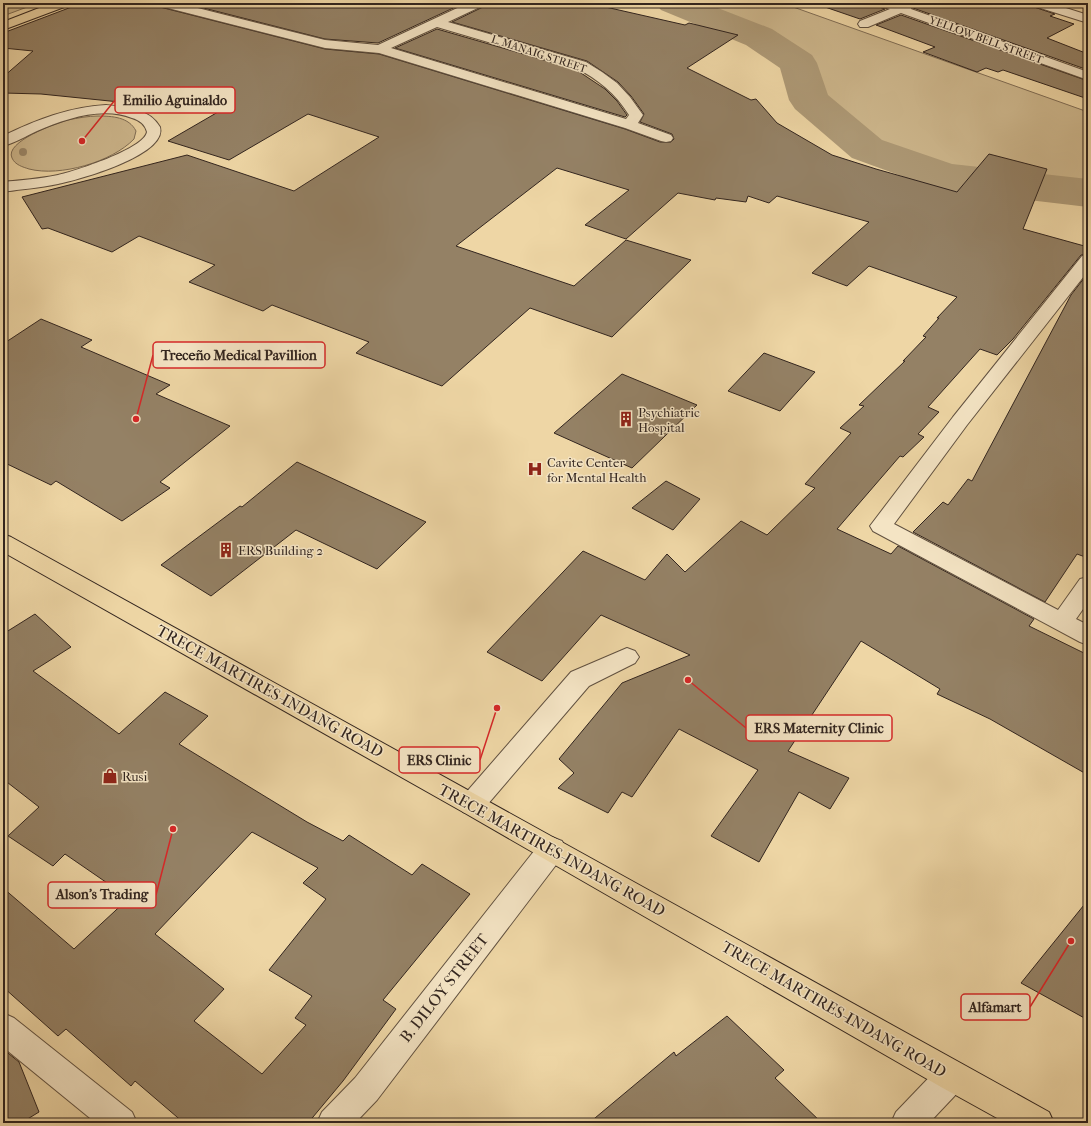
<svg xmlns="http://www.w3.org/2000/svg" width="1091" height="1126" viewBox="0 0 1091 1126" font-family="'IM FELL French Canon',serif">
  <style>
    .green { fill: #ceb88e; stroke: #806e56 }
    .lines { fill: none; stroke-linecap: round; stroke-linejoin: round }
    .river { fill: #ae9a77; fill-rule: evenodd }
    .building { fill: #948165; stroke: #32251f; fill-rule: evenodd }
    .minor-casing { stroke: #615140; stroke-width: 2 }
    .major-casing { stroke: #32251f; stroke-width: 2 }
    .minor { fill: #f4e4c4; fill-rule: evenodd }
    .major { fill: #eed6a5; fill-rule: evenodd }
    .tree { fill: #9c896b }
    .labels { text-anchor: middle; dominant-baseline: central; stroke-width: 3; stroke-linejoin: round; paint-order: stroke }
    .far-street-label { font-size: 11px; fill: #32251f; stroke: #f4e4c4 }
    .poi-label { font-size: 13px; fill: #32251f; stroke: #f4e4c4; text-anchor: start }
    .near-street-label { font-size: 16px; fill: #32251f; stroke: #f4e4c4 }
    .leader { fill: none; stroke: #d62828; stroke-width: 1.5 }
    .callout-dot { fill: #d62828; stroke: #f4e4c4; stroke-width: 1.5 }
    .callout { fill: #f4e4c4; stroke: #d62828; stroke-width: 1.5 }
    .callout-label { font-size: 14px; text-anchor: middle; font-weight: bold; fill: #32251f }
  </style>
  <rect width="100%" height="100%" fill="#eed6a5"/>
  <filter id="stains"><feTurbulence type="fractalNoise" baseFrequency=".005" numOctaves="4"/><feColorMatrix values="0 0 0 0 .2 0 0 0 0 .09 0 0 0 0 .02 0 0 0 .5 -.17"/></filter>
  <radialGradient id="worn" r=".72"><stop offset=".6" stop-color="#630" stop-opacity="0"/><stop offset="1" stop-color="#630" stop-opacity=".3"/></radialGradient>
  <g class="green">
    <path d="M3 3H38L3 16Z"/>
    <path d="M673 3H782L1088 112V193L945 177 867 149 809 100 798 63 759 37Z"/>
    <path d="M98 116C112 116 129 117 136 131L134 139C112 162 60 177 29 169 23 167 15 165 12 158 4 142 56 123 68 120 78 118 88 116 98 116Z"/>
  </g>
  <g class="lines">
    <path class="river" d="M655 3H705L772 29 812 55 817 63 828 95 882 140 952 164 1088 179V207L945 190 929 186 852 158 795 109 789 100 780 68 746 45 661 10Z"/>
  </g>
  <g class="building">
    <path d="M82 3H157L160 7 325 49 379 54 625 129 660 142H671L674 139 672 134 640 122 644 114 631 96 618 82 587 61 452 22 483 7 485 3H588L685 25 689 23 738 35 687 68 751 100 756 99 777 123 832 155 876 169 957 192 989 154 1047 169 1023 229 1088 247V254L1081 255 1013 339 997 355 980 349 928 407 939 412 918 434 924 437 903 457 900 456 837 529 891 554 898 546 1034 619 1029 626 1088 655V775L990 719 937 694 940 689 861 641 788 751 849 778 830 809 799 792 759 862 711 836 758 770 679 729 632 797 622 792 608 813 558 788 574 773 559 759 622 683 690 655 601 615 542 681 487 652 583 551 645 580 667 554 685 572 741 521 767 535 815 488 805 484 851 433 840 428 864 406 859 405 905 361H903L926 337 923 336 939 318H937L957 297 869 266 847 286 812 273 869 222 777 196 769 203 748 196 746 202 716 198 715 200 678 193 626 239 585 225 629 190 557 168 456 246 574 286 626 240 691 260 612 337 530 308 442 386 356 353 369 342 272 305 263 311 189 282 215 265 139 236 112 252 48 228 42 229 22 197 187 155 294 191 379 137 308 114 229 160 168 141 218 112 41 94 3 93V77L33 51 3 48V33Z"/>
    <path d="M184 3H464L378 43 325 39Z"/>
    <path d="M826 3H876L879 7 885 9 860 19 825 7Z"/>
    <path d="M911 3H1031L1034 7 1055 14 1050 16 1074 24 1047 38 1088 54V70L913 8Z"/>
    <path d="M901 15 1088 81V99L1003 70 998 72 986 68 977 72 923 52 935 47 876 25Z"/>
    <path d="M437 29 575 69 605 89 617 101 627 115 625 117 395 48Z"/>
    <path d="M1088 273V558L1077 554 1045 602 913 532 943 502 948 505 968 479 972 481 1071 295Z"/>
    <path d="M41 319 92 340 81 347 170 385 156 394 230 426 160 482 170 488 122 521 56 481 51 485 3 462V344Z"/>
    <path d="M764 353 815 372 780 411 728 391Z"/>
    <path d="M622 374 697 405 632 468 554 433Z"/>
    <path d="M297 462 426 522 377 569 296 530 211 596 161 565 240 506 242 507Z"/>
    <path d="M666 481 700 499 673 530 632 508Z"/>
    <path d="M35 614 71 647 33 671 119 734 165 692 208 716 179 744 307 822 343 841 349 835 412 875 422 864 470 894 383 1000 396 1009 343 1081 308 1123H184L135 1081 131 1086 66 1029 58 1036 3 987V888L74 949 129 898 65 854 53 866 8 836 39 807 3 779V634ZM252 832 318 868 303 883 326 899 269 970 312 996 295 1018 306 1025 262 1074 194 1021 224 989 155 934Z"/>
    <path d="M1088 900V1020L1021 983Z"/>
    <path d="M727 1016 784 1070 775 1078 822 1123H589L674 1052 676 1056Z"/>
    <path d="M3 1049 19 1062 39 1112 21 1123H3Z"/>
  </g>
  <g class="lines">
    <g class="minor-casing">
      <g id="minor">
        <path d="M158 3H178L325 40 378 45 468 3H484L482 6 448 22 586 62 602 72 617 83 630 97 643 115 638 123 671 135 673 138 671 141 666 142 661 141 625 128 379 53 325 48 160 6ZM437 27 576 68C598 79 616 94 629 115L626 119 391 48Z"/>
        <path d="M877 3 910 4 912 7 911 9 1088 72V80L901 13 868 27H860L858 24 860 21 890 9 879 6Z"/>
        <path d="M1032 3H1050L1088 15V23L1034 6Z"/>
        <path d="M106 105C126 107 149 108 160 127 168 155 78 180 58 184 40 188 21 189 3 192V182C21 180 40 179 58 175 75 171 144 149 147 132 145 124 139 120 132 118 102 106 65 119 37 131 26 136 15 143 3 146V136C36 120 69 107 106 105Z"/>
        <path d="M1088 255V271L967 425 894 524 1058 610 1080 579 1088 577V602L1076 619 1088 625V645L1080 642 873 531 870 526 953 417 1082 256Z"/>
        <path d="M627 648 635 651 639 657 635 663 589 686 481 812 472 815 463 812 459 804 463 796 571 672Z"/>
        <path d="M552 837 562 841 566 849 562 857 377 1100 355 1123H317L322 1112 355 1078 542 841Z"/>
        <path d="M3 1013 14 1018 132 1112 137 1123H96L3 1047Z"/>
        <path d="M952 1060 963 1065 968 1076 963 1087 929 1123H891L896 1112 941 1065Z"/>
      </g>
    </g>
    <g class="major-casing">
      <g id="major">
        <path d="M52 3H69L67 6 3 30V22Z"/>
        <path d="M3 534 11 537 1049 1112 1054 1123H1006L941 1087 463 812 3 552Z"/>
      </g>
    </g>
    <use href="#minor" class="minor"/>
    <use href="#major" class="major"/>
  </g>
  <circle class="tree" cx="23" cy="152" r="4"/>
  <defs>
    <g id="building-bare" transform="scale(1.2)"><path d="M-4-6H4V6H1V3H-1V6H-4ZM-2.5-4.3h1.7v1.8h-1.7ZM.8-4.3h1.7v1.8H.8ZM-2.5-1h1.7V.8h-1.7ZM.8-1h1.7V.8H.8Z" fill="#8f2418" stroke="#f4e4c4" stroke-width="2.5" paint-order="stroke"/></g>
    <g id="hospital-bare" transform="scale(1.2)"><path d="M-5-5h3v3.5h4V-5h3V5h-3V1.5h-4V5h-3Z" fill="#8f2418" stroke="#f4e4c4" stroke-width="2.5" paint-order="stroke"/></g>
    <g id="shop-bare" transform="scale(1.2)"><path d="M-5-2.5h2.3a2.7 3.5 0 0 1 5.4 0H5L5.5 6h-11ZM-1.5-2.5h3a1.5 2.3 0 0 0-3 0Z" fill="#8f2418" stroke="#f4e4c4" stroke-width="2.5" paint-order="stroke"/></g>
  </defs>
  <g fill-rule="evenodd">
    <use href="#building-bare" x="626" y="419"/>
    <use href="#hospital-bare" x="535" y="469"/>
    <use href="#building-bare" x="226" y="550"/>
    <use href="#shop-bare" x="110" y="776"/>
  </g>
  <g class="labels">
    <g class="far-street-label">
      <text transform="translate(986 40) rotate(20)">YELLOW BELL STREET</text>
      <text transform="translate(539 54) rotate(18)">L. MANAIG STREET</text>
    </g>
    <g class="poi-label">
      <text x="638" y="412">Psychiatric<tspan x="638" dy="15">Hospital</tspan></text>
      <text x="547" y="462">Cavite Center<tspan x="547" dy="15">for Mental Health</tspan></text>
      <text x="238" y="550">ERS Building 2</text>
      <text x="122" y="776">Rusi</text>
    </g>
    <g class="near-street-label">
      <text transform="translate(270 691) rotate(29)">TRECE MARTIRES-INDANG ROAD</text>
      <text transform="translate(552 850) rotate(29)">TRECE MARTIRES-INDANG ROAD</text>
      <text transform="translate(444 988) rotate(-52)">B. DILOY STREET</text>
      <text transform="translate(834 1009) rotate(30)">TRECE MARTIRES-INDANG ROAD</text>
    </g>
  </g>
  <path class="leader" d="M82 141L115 100M136 419L153 355M688 680L746 728M497 708L480 760M173 829L156 895M1071 941L1030 1007"/>
  <g class="callout-dot">
    <circle cx="82" cy="141" r="4"/>
    <circle cx="136" cy="419" r="4"/>
    <circle cx="688" cy="680" r="4"/>
    <circle cx="497" cy="708" r="4"/>
    <circle cx="173" cy="829" r="4"/>
    <circle cx="1071" cy="941" r="4"/>
  </g>
  <g class="callout">
    <rect x="115" y="87" width="120" height="26" rx="4"/>
    <rect x="153" y="342" width="172" height="26" rx="4"/>
    <rect x="746" y="715" width="146" height="26" rx="4"/>
    <rect x="399" y="747" width="81" height="26" rx="4"/>
    <rect x="48" y="882" width="108" height="26" rx="4"/>
    <rect x="961" y="994" width="69" height="26" rx="4"/>
  </g>
  <g class="callout-label">
    <text x="175" y="105">Emilio Aguinaldo</text>
    <text x="239" y="360">Treceño Medical Pavillion</text>
    <text x="819" y="733">ERS Maternity Clinic</text>
    <text x="439" y="765">ERS Clinic</text>
    <text x="102" y="899">Alson's Trading</text>
    <text x="995" y="1012">Alfamart</text>
  </g>
  <rect width="1091" height="1126" fill="none" stroke="#eed6a5" stroke-width="16"/>
  <rect x="4" y="4" width="1083" height="1118" fill="none" stroke="#32251f" stroke-width="2"/>
  <rect x="8" y="8" width="1075" height="1110" fill="none" stroke="#32251f"/>
  <rect width="100%" height="100%" filter="url(#stains)"/>
  <rect width="100%" height="100%" fill="url(#worn)"/>
</svg>
